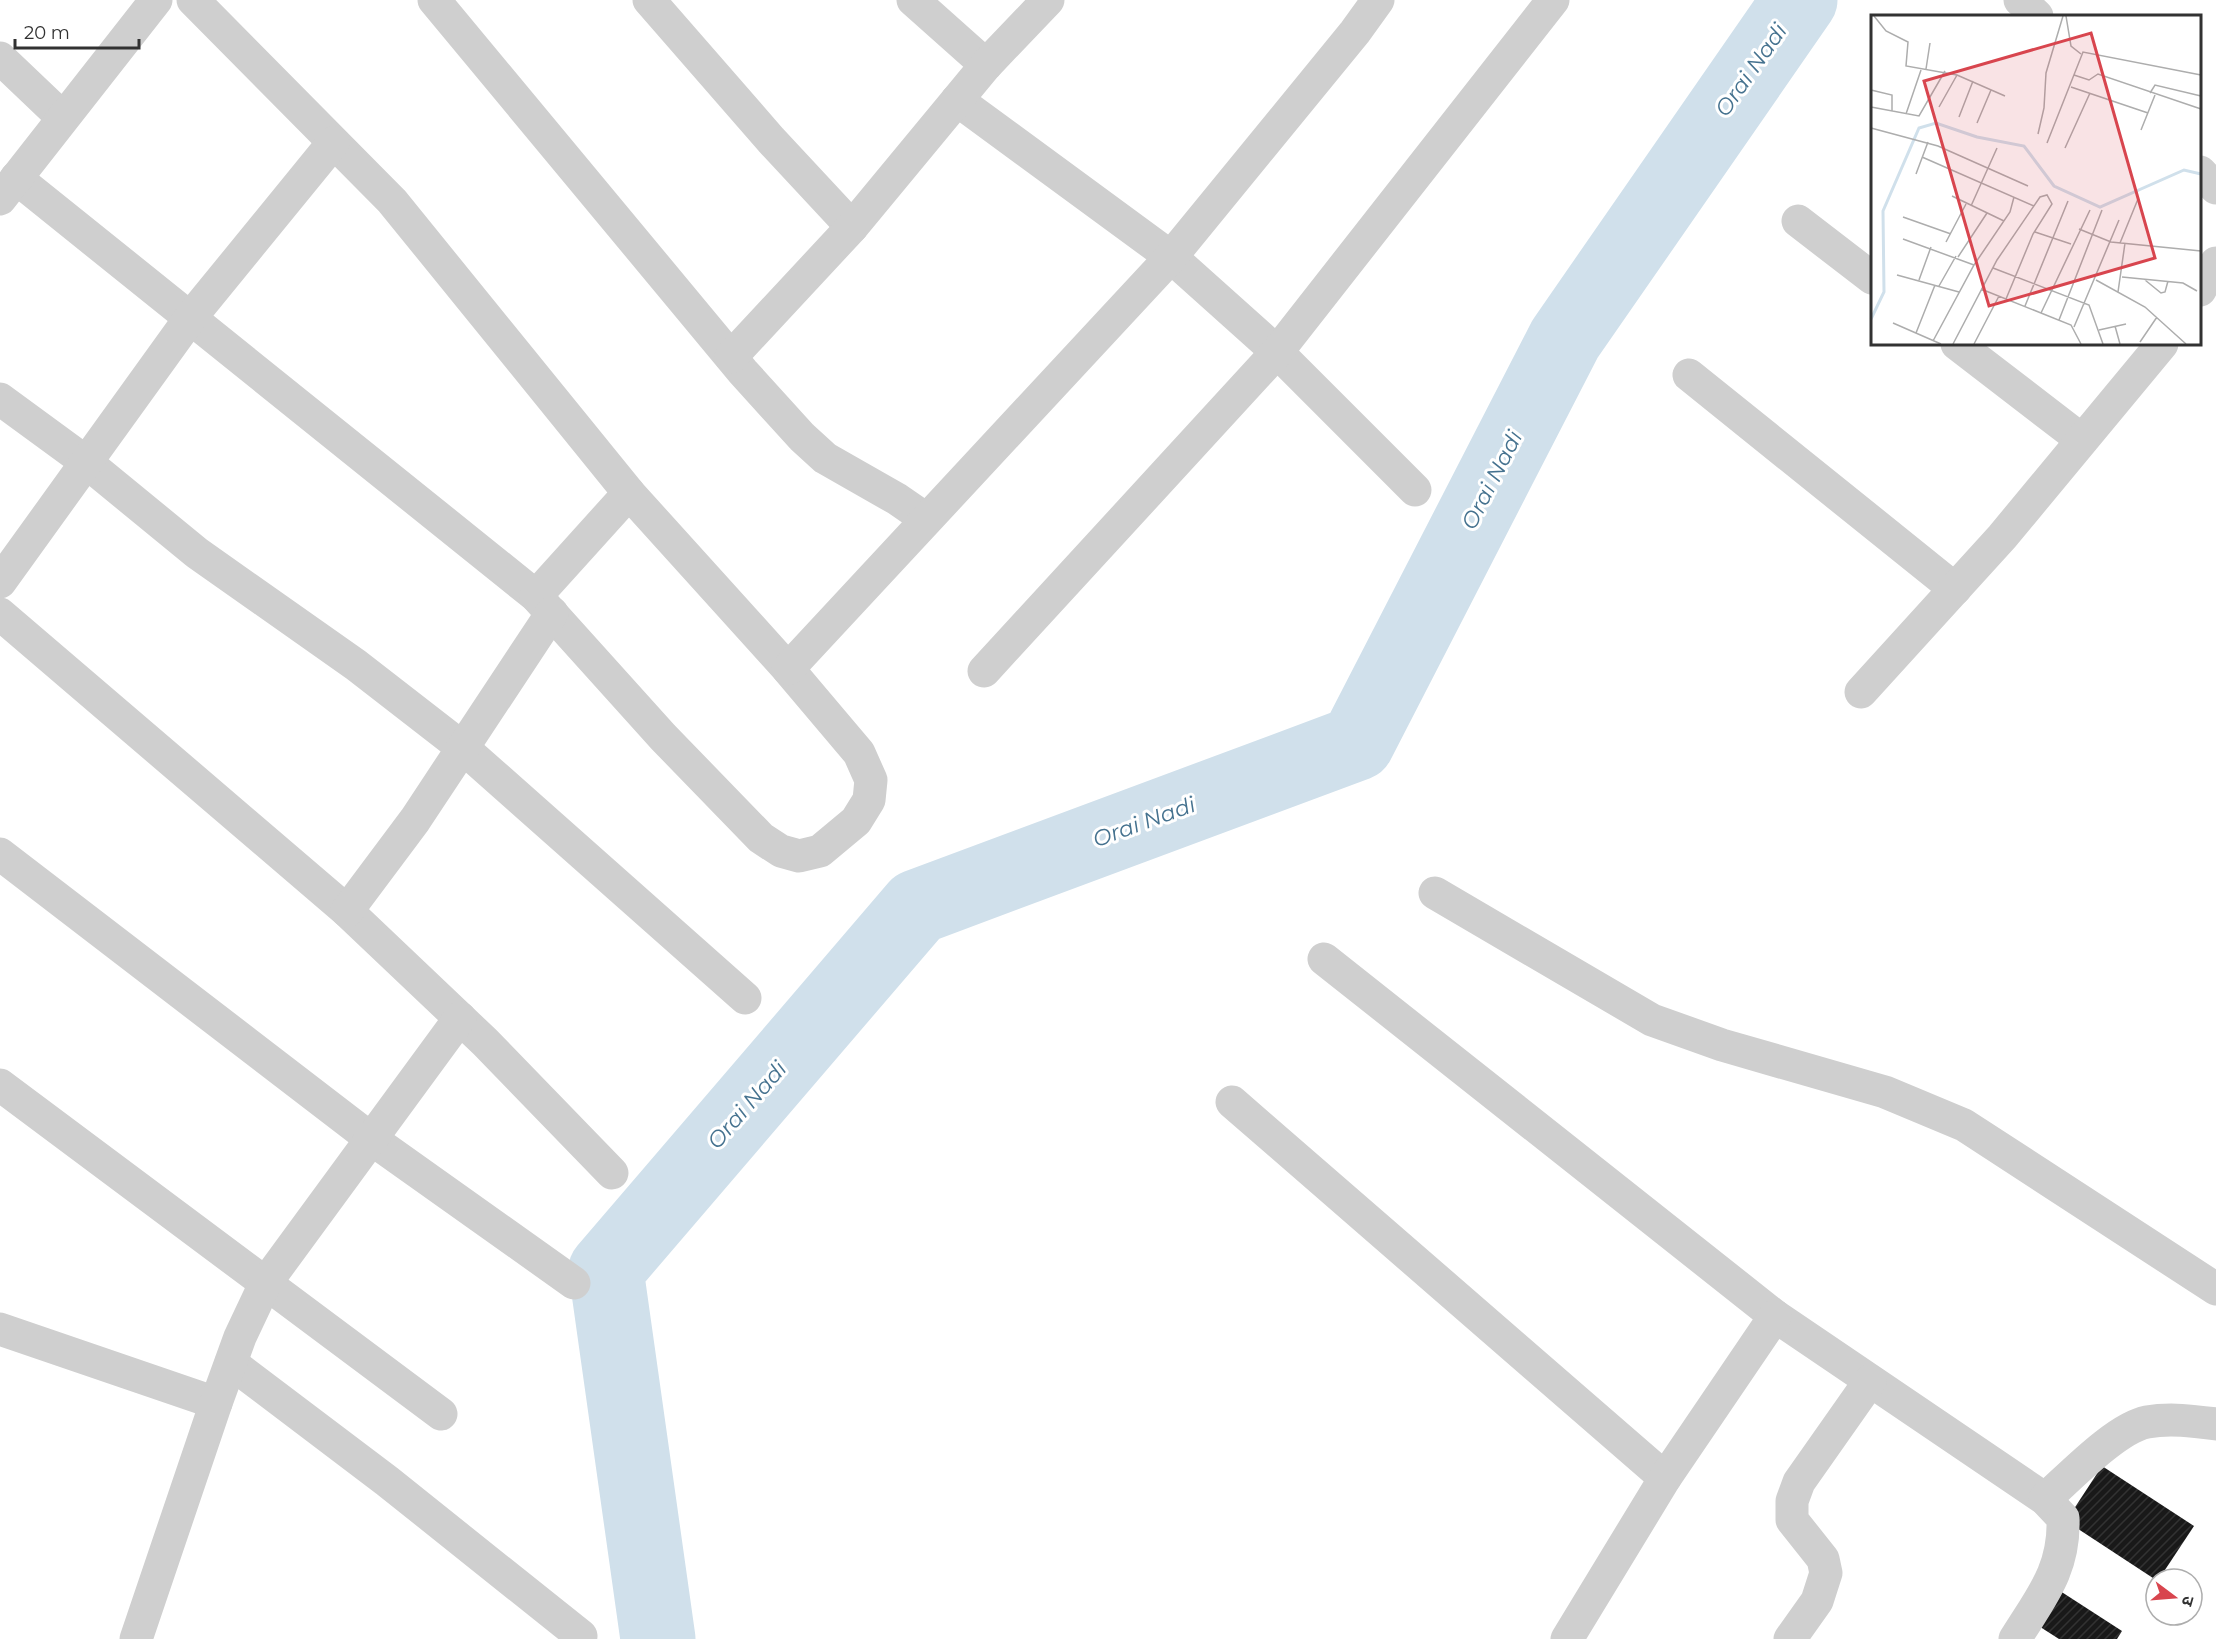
<svg xmlns="http://www.w3.org/2000/svg" width="2216" height="1639" viewBox="0 0 2216 1639" font-family="Montserrat,'Noto Sans Devanagari',sans-serif">
  <style>
    .lines { fill: none; stroke-linecap: round; stroke-linejoin: round }
    .river { stroke: #d0e0eb; stroke-width: 75 }
    .building { fill: url(#building-hatch) }
    .street { stroke: #cfcfcf; stroke-width: 33 }
    .labels { text-anchor: middle; dominant-baseline: central; stroke-width: 6; stroke-linejoin: round; paint-order: stroke }
    .water-label { font-size: 22px; font-style: italic; fill: #45728f; stroke: #fff }
    .inset-river { fill: none; stroke: #d0e0eb; stroke-width: 3 }
    .inset-road { fill: none; stroke: #adadad; stroke-width: 1.5 }
    .view { fill: #d8454e; fill-opacity: 0.15; stroke: #d8454e; stroke-width: 3 }
    .inset-edge { fill: none; stroke: #323232; stroke-width: 3 }
  </style>
  <defs>
    <pattern id="building-hatch" width="6" height="6" patternUnits="userSpaceOnUse" patternTransform="scale(1.5)"><rect width="6" height="6" fill="#191919"/><path d="M-1 1l2-2M0 6l6-6M5 7l2-2" fill="none" stroke="#323232"/></pattern>
  </defs>
  <rect width="100%" height="100%" fill="#fff"/>
  <g class="lines">
    <path class="river" d="M658 1639 606 1270 917 907 1357 743 1565 339 1800 0"/>
  </g>
  <g class="building">
    <path d="M2102 1466 2194 1526 2159 1579 2156 1580 2066 1521Z"/>
    <path d="M2057 1589 2122 1631 2117 1639H2059L2034 1623Z"/>
  </g>
  <g class="lines">
    <g class="street">
      <path d="M434 0 743 372 802 437 825 458 897 499 926 519"/>
      <path d="M649 0 771 140 852 227"/>
      <path d="M913 0 986 65"/>
      <path d="M2020 0 2037 16"/>
      <path d="M0 58 62 117"/>
      <path d="M957 100 1171 257 1277 352 1415 490"/>
      <path d="M2200 172 2216 188"/>
      <path d="M16 178 536 596 663 737 761 838 781 851 799 856 820 851 856 821 869 800 871 780 859 753 788 669 629 493 392 201 193 0"/>
      <path d="M0 199 156 0"/>
      <path d="M1798 221 1872 278"/>
      <path d="M2200 290 2216 263"/>
      <path d="M1957 344 2082 440"/>
      <path d="M731 357 852 227 986 65 1048 0"/>
      <path d="M1689 375 1955 589"/>
      <path d="M0 399 86 462 197 553 356 665 463 748 745 998"/>
      <path d="M0 582 191 317 333 143"/>
      <path d="M536 596 629 493"/>
      <path d="M0 614 347 911 485 1042 612 1173"/>
      <path d="M788 669 1171 257 1355 32 1378 0"/>
      <path d="M984 671 1277 352 1553 0"/>
      <path d="M1861 692 2002 537 2162 344"/>
      <path d="M0 854 370 1138 574 1283"/>
      <path d="M1435 893 1652 1020 1722 1045 1885 1092 1964 1125 2216 1289"/>
      <path d="M347 911 415 820 552 613"/>
      <path d="M1324 959 1775 1316 2045 1499 2063 1518C2065 1570 2041 1597 2015 1639"/>
      <path d="M0 1085 441 1414"/>
      <path d="M1232 1102 1665 1478"/>
      <path d="M0 1329 216 1403"/>
      <path d="M231 1363 387 1481 581 1636"/>
      <path d="M2045 1499C2069 1478 2116 1428 2147 1422 2170 1418 2193 1421 2216 1424"/>
      <path d="M136 1639 216 1403 240 1337 265 1284 460 1018"/>
      <path d="M1567 1639 1665 1478 1775 1316"/>
      <path d="M1790 1639 1817 1601 1826 1573 1823 1559 1792 1520V1501L1799 1482 1870 1381"/>
    </g>
  </g>
  <g class="labels">
    <g class="water-label">
      <text transform="translate(1751 70) rotate(-55)">Orai Nadi</text>
      <text transform="translate(1492 480) rotate(-63)">Orai Nadi</text>
      <text transform="translate(1144 822) rotate(-20)">Orai Nadi</text>
      <text transform="translate(747 1105) rotate(-49)">Orai Nadi</text>
    </g>
  </g>
  <g transform="translate(1871 15)">
    <rect width="330" height="330" fill="#fff"/>
    <path class="inset-river" d="M0 304 13 277 12 196 48 113 65 108 106 122 153 131 183 171 229 192 313 155 330 159"/>
    <path class="inset-road" d="M3 1 15 16 37 27 35 51 86 60 134 81M195 1 200 31 210 39M55 54 59 28M203 60 218 65 227 59 330 94M200 72 277 98M0 75 21 80V96M279 78 284 70 330 81M0 92 48 101 74 56M68 92 86 60M35 99 50 55M88 102 102 66M106 108 120 75M0 113 67 131 157 171M270 115 284 80M167 119 173 93 175 58 192 1M176 128 212 37 330 60M194 133 219 78M51 142 163 191M45 159 57 127M81 181 133 206M100 191 126 133M32 202 80 219M208 214 240 227 330 236M164 217 200 229M32 224 103 250M75 227 95 189M249 228 267 184M87 242 116 198M122 253 218 290 232 329M26 260 88 277M251 262 312 268 326 276M48 265 60 232M225 265 274 292 315 329M274 265 290 278 294 277 297 266M68 271 85 241M110 274 200 310 210 329M247 277 254 228M154 291 197 186M170 298 219 195M188 305 231 195M22 308 70 329M244 311 249 329M203 312 248 205M228 315 255 309M45 318 64 270M62 326 103 250 139 197 143 182M269 327 286 302M82 329 126 245 169 182 176 180 181 189 162 219 135 284M103 329 128 281"/>
    <path class="view" d="M220 18 284 243 118 291 53 66Z"/>
    <rect width="330" height="330" class="inset-edge"/>
  </g>
  <g transform="translate(2174 1597) rotate(106)"><circle r="28" fill="#ffffff" stroke="#adadad" stroke-width="1.5"/>
  <path d="M0-4.5L10 22L0 15L-10 22Z" fill="#d8454e"/>
  <text y="-9" font-size="16" font-weight="bold" text-anchor="middle" fill="#323232">उ</text>
  </g>
  <path d="M15 39v9h124v-9" fill="none" stroke="#323232" stroke-width="3"/>
  <text x="24" y="39" font-size="18" fill="#323232" stroke="#ffffff" stroke-width="4.5" paint-order="stroke">20 m</text>
</svg>
